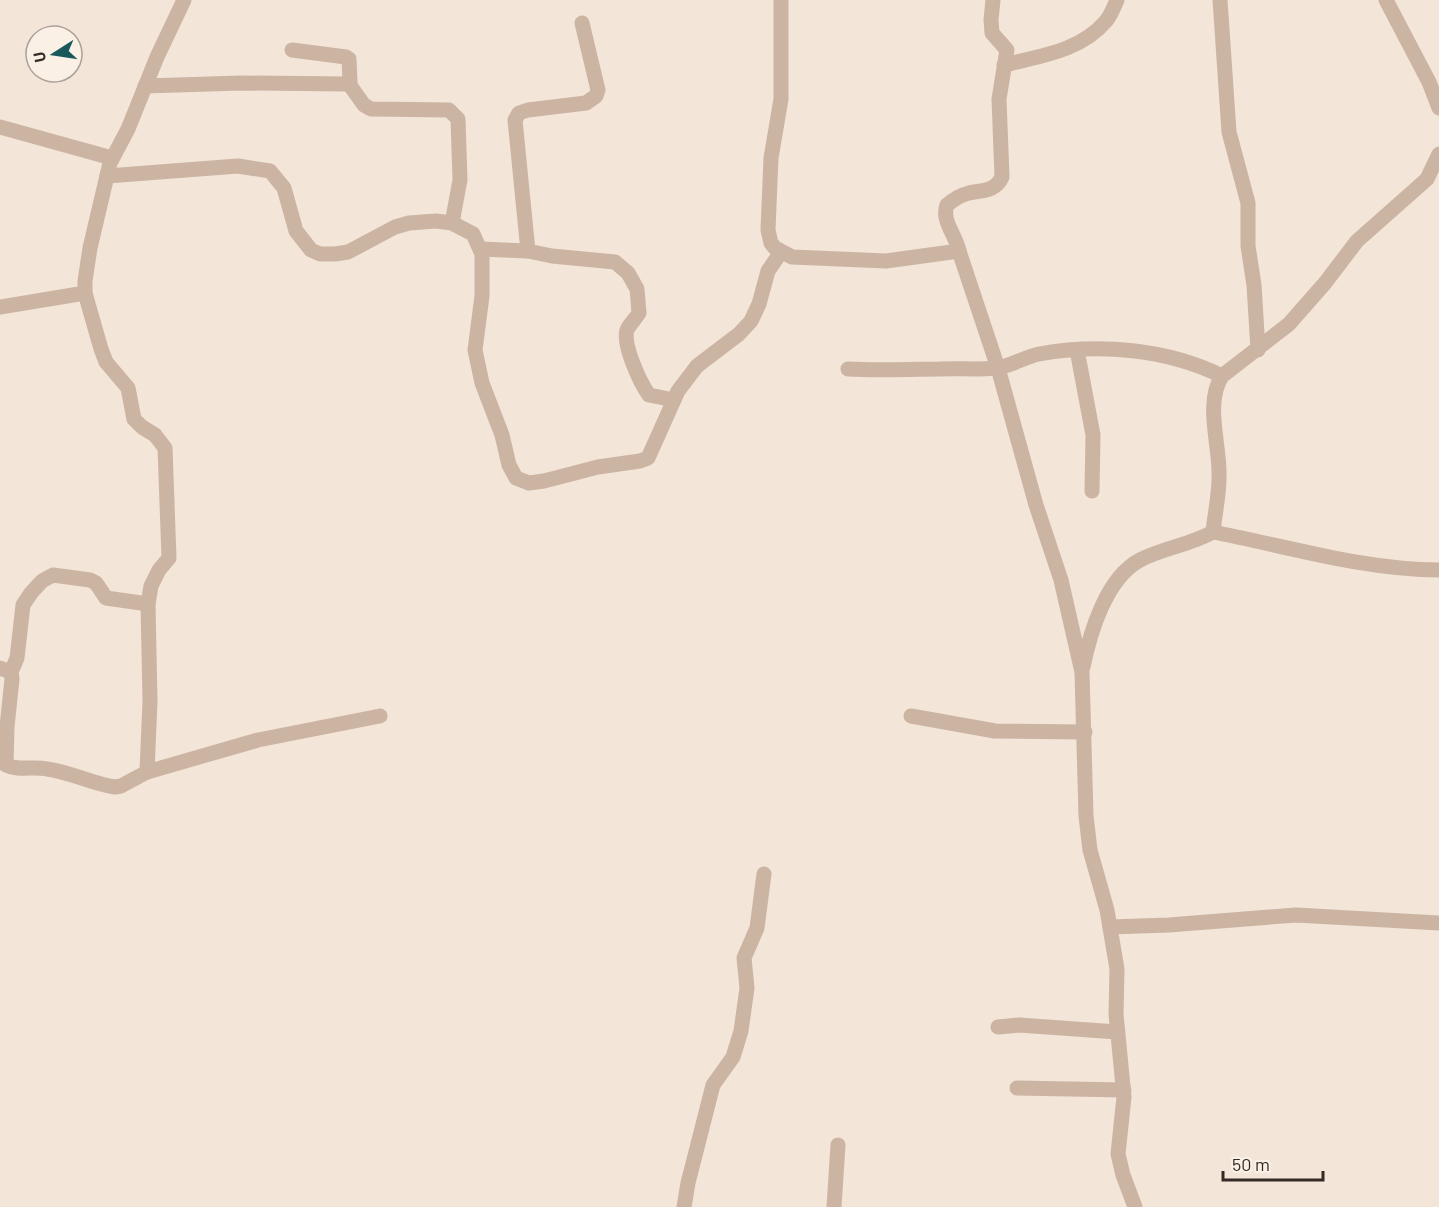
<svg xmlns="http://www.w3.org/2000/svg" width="1439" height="1207" viewBox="0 0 1439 1207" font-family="Barlow,sans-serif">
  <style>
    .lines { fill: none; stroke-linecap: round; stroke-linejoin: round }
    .street { stroke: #ccb4a3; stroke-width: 15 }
  </style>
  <rect width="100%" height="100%" fill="#f3e5d8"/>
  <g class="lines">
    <g class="street">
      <path d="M781 0V99L771 158 768 230 771 243 775 248 792 257 886 261 959 251 998 368 1036 505 1061 580 1082 672 1086 816 1090 850 1107 910 1117 969 1116 1014 1124 1097 1118 1154 1123 1175 1135 1207"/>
      <path d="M1220 0 1229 132 1248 203V246L1254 285 1258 350"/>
      <path d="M1386 0 1429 82 1439 108"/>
      <path d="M1004 65C1040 56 1081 51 1106 21 1111 15 1114 7 1117 0"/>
      <path d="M349 84 364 105 371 109 449 110 458 119 460 180 452 223"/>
      <path d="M145 86 241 83 346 84 350 82 349 59 346 57 292 50"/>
      <path d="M0 127 112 158"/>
      <path d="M107 176 238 166 270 171 284 188 296 231 311 250 320 254H335L348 252 395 227 409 223 436 221 452 223 473 234 482 254V296L475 350 482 383 502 435 509 465 516 478 529 483 544 481 598 467 640 461 648 458 678 391 697 366 739 334 751 321 759 304 768 271 781 252"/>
      <path d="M481 249 528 251 552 256 615 262 628 273 637 289 639 313C636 318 631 323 628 328 620 341 641 384 649 395L674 400"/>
      <path d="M528 251 515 120 519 113 528 110 586 103 596 96 598 90 582 23"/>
      <path d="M959 251C956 235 941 221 947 205 954 199 961 195 969 193 982 190 995 192 1002 177L999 99 1007 50 992 33 991 20 993 0"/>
      <path d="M85 293 101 349 106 362 128 388 134 419 142 427 155 435 165 448 169 558 159 570 151 586 148 604 150 701 147 772"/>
      <path d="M0 307 85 293V281L90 248 110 163 128 129 157 57 184 0"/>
      <path d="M1077 350 1093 435 1092 491"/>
      <path d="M848 369C879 371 909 369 940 369 958 368 977 370 995 368 1010 367 1024 357 1039 354 1100 343 1167 349 1222 376"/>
      <path d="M1213 532C1286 546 1364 570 1439 570"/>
      <path d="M1083 667C1090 633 1106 578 1140 560 1163 548 1190 545 1213 532 1215 512 1220 491 1219 472 1219 442 1205 403 1222 376L1289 324 1325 283 1357 241 1427 179 1439 154"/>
      <path d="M0 668 11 672 12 679 7 727 6 765C18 771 34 766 47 769 71 772 92 784 115 787L121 786 147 772 258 740 380 716"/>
      <path d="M11 672 17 658 23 605 31 593 42 581 53 575 90 580 96 583 106 598 148 604"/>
      <path d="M911 716 995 731 1085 732"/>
      <path d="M1110 927 1169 925 1296 915 1439 923"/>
      <path d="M998 1027 1019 1025 1117 1032"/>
      <path d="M1017 1088 1124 1090"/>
      <path d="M684 1207 688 1183 713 1085 733 1057 741 1031 747 988 744 958 757 928 764 874"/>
      <path d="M834 1207 838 1145"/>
    </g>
  </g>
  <g transform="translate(54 54) rotate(258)"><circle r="28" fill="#faf0e5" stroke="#aca199" stroke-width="1.5"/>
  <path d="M0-4.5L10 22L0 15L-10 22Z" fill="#19595b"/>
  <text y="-9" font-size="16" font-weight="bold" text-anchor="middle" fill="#362a26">U</text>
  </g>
  <path d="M1223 1171v9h100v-9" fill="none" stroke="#362a26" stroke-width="3"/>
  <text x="1232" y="1171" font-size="18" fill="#362a26" stroke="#faf0e5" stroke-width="4.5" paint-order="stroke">50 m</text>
</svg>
